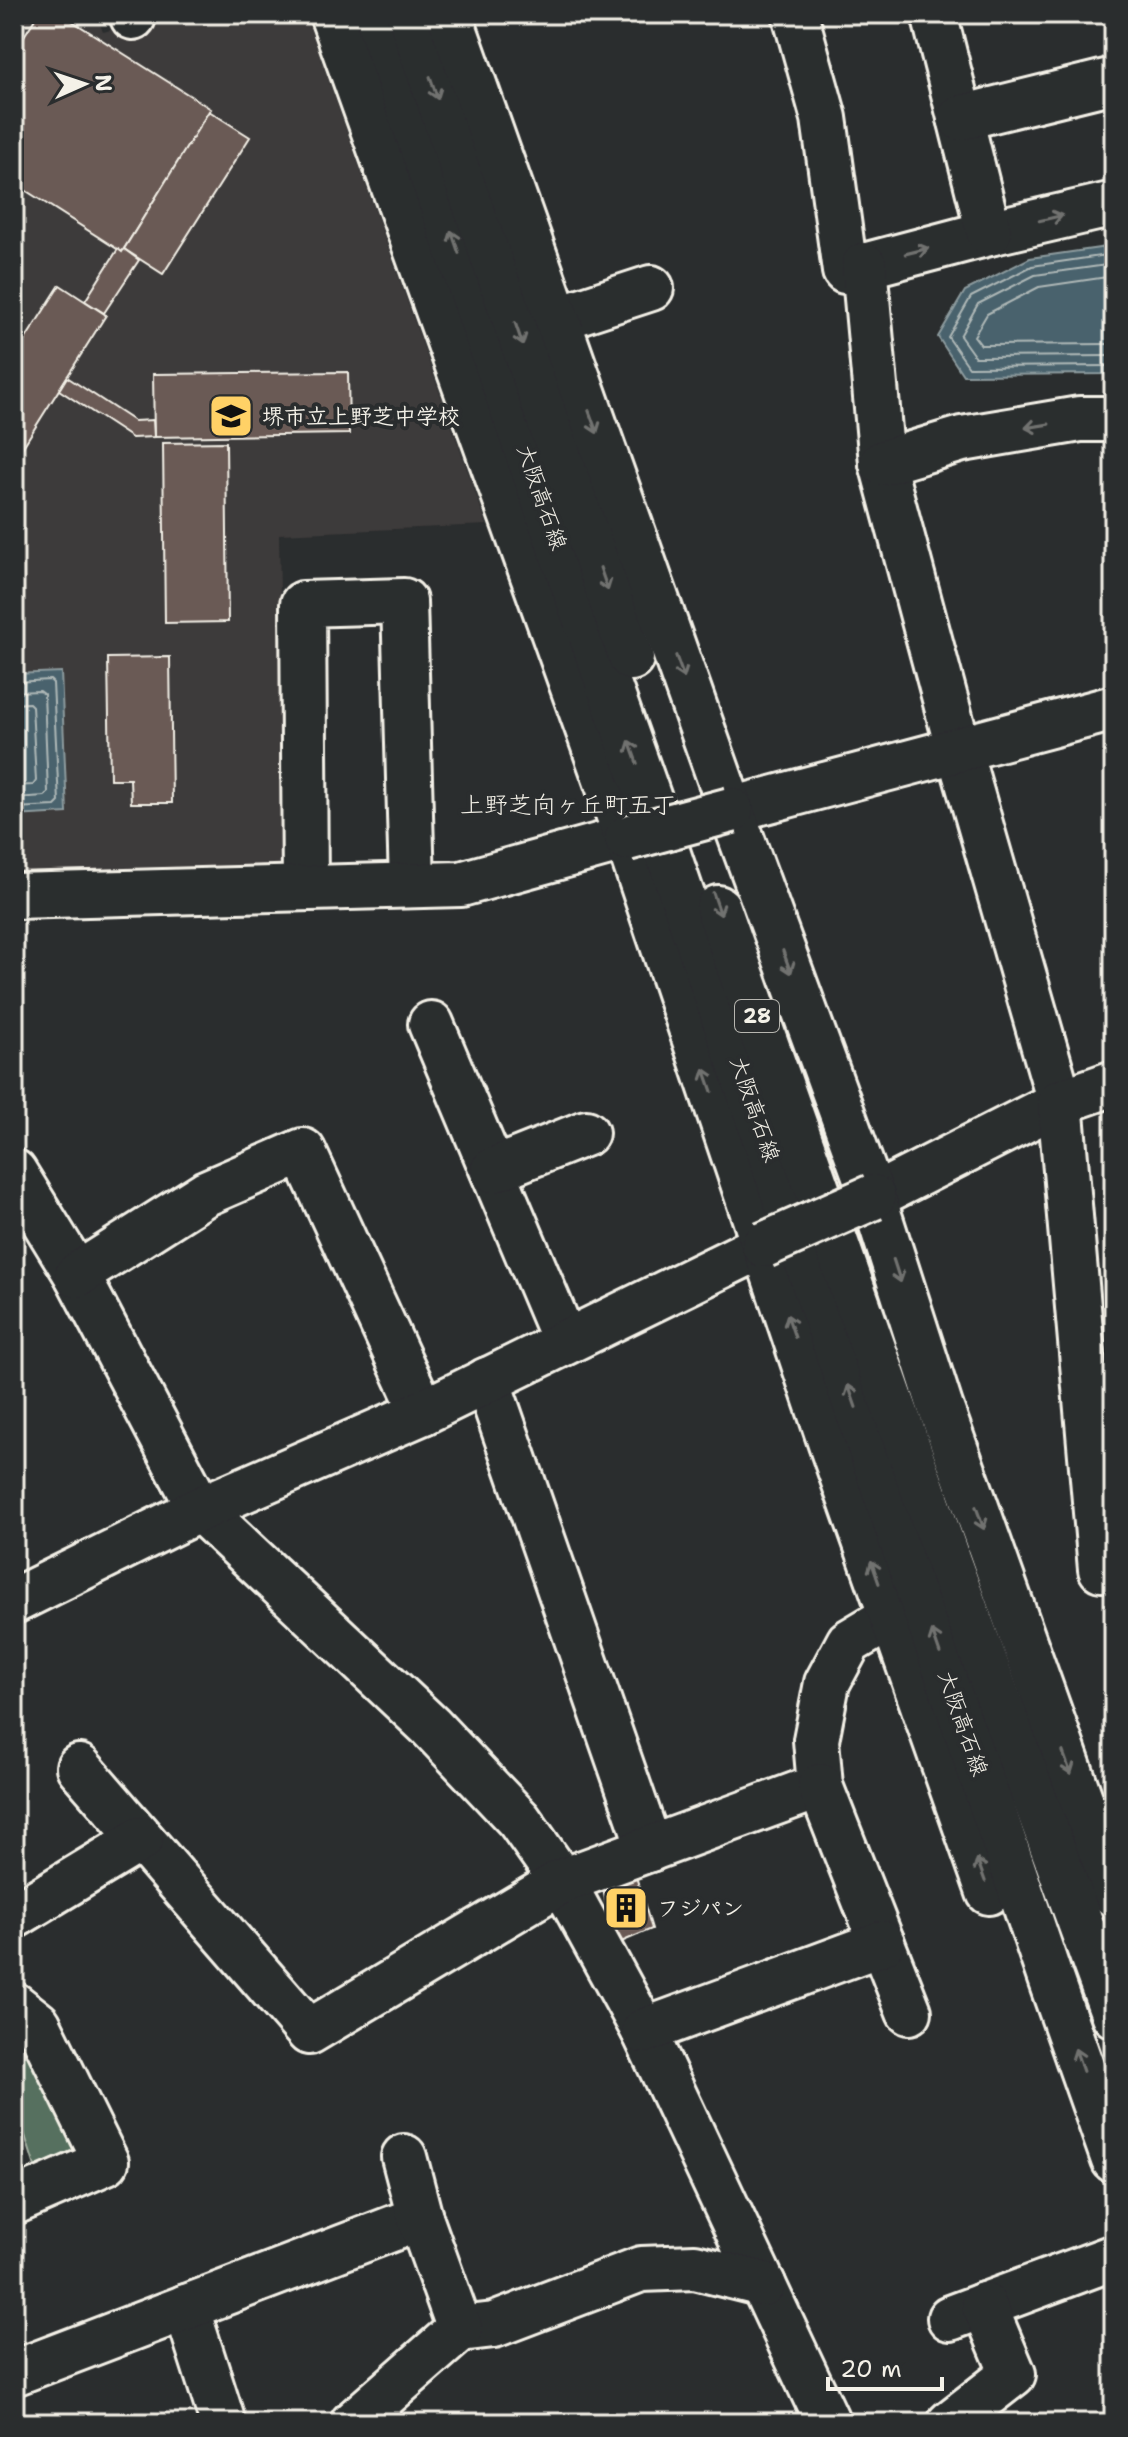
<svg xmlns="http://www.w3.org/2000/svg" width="1128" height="2437" viewBox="0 0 1128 2437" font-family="'Shantell Sans','Klee One',sans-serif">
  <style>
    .built { fill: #3e3a3a }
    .green { fill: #57705e; stroke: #a6b0a3; stroke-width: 2 }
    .water { fill: #48626d; stroke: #8d9b9e; stroke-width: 2 }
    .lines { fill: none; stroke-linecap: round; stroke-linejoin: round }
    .shore { stroke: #afb8b7; stroke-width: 2 }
    .building { fill: #6b5a55; stroke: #f4f1e8; stroke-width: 2 }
    .street-casing { stroke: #f4f1e8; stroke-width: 50 }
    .primary-casing { stroke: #f4f1e8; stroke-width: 50 }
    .street { stroke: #2a2d2e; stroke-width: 44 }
    .primary { stroke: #2a2d2e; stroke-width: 44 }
    .street-bridge-casing { stroke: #f4f1e8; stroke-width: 50; stroke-linecap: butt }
    .street-bridge { stroke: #2a2d2e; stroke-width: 44 }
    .oneway { stroke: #71726f }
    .labels { text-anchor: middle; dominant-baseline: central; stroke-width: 8; stroke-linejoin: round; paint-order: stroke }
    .shield { fill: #2a2d2e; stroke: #b7b6b0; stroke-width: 2 }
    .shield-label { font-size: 20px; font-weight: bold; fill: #f4f1e8 }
    .poi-label { font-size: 22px; font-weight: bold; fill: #f4f1e8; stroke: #2a2d2e; text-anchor: start }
    .street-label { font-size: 22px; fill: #f4f1e8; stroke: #2a2d2e }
    .neighbourhood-label { font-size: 24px; fill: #f4f1e8; stroke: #2a2d2e }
  </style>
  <rect width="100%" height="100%" fill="#2a2d2e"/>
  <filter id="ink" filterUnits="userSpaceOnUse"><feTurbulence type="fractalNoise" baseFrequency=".0125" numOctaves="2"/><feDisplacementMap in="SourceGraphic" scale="16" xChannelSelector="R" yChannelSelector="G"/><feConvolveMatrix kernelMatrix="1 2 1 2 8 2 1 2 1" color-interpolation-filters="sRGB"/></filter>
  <g filter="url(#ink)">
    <path class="built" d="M14 14H96L103 32 178 14H305L487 525 279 534 284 853 278 866 14 876Z"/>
    <path class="green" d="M14 2042 29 2053 76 2142 70 2160 37 2173 14 2101Z"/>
    <g class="water">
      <path d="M1114 246V374L963 375 938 337 965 291 1030 258Z"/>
      <path d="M61 672 67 813 14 816V674Z"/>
    </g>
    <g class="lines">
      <g class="shore">
        <path d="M1114 254 1032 266 971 297 948 337 969 367 1114 366"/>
        <path d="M1114 264 1035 275 978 304 960 336 975 357 1114 356"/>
        <path d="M1114 276 1039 287 987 314 974 336 981 345 1114 344"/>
        <path d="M14 682 50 680 53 683 59 802 55 806 14 808"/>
        <path d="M14 692 40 691 44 694 48 792 45 796 14 798"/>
        <path d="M14 704 29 703 32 706 36 781 33 785 14 786"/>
      </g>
    </g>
    <g class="building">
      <path d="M38 14H61L211 109 122 252 14 183V52Z"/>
      <path d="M209 111 250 137 163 274 124 249Z"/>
      <path d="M118 249 122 252 124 249 139 260 104 313 85 301Z"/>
      <path d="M60 285 106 315 14 461V357Z"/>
      <path d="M348 372 349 434 154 437 153 374Z"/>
      <path d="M67 377 134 421 153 420 154 437 132 438 59 390Z"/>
      <path d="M226 442 228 622 165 623 163 443Z"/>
      <path d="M170 657 172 803H131L130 779H110L108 658Z"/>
      <path d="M634 1870 652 1929 614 1945 603 1888Z"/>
    </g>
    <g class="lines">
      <g class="street-casing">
        <g id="street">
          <path d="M132 14 133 17"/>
          <path d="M795 14 824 118 845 271 989 233 1114 204"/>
          <path d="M934 14 989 233"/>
          <path d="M960 118 1114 80"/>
          <path d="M864 265 882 463 959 751 1060 1102 873 1197"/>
          <path d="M556 319 651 288"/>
          <path d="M882 463 962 439 1080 419H1114"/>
          <path d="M731 810 1114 708"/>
          <path d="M305 888 303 604 404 601 412 885"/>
          <path d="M14 896 461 884 627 838"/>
          <path d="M431 1024 565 1342"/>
          <path d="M1114 1083 1060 1102 1101 1569 1114 1567"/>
          <path d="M493 1170 586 1133"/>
          <path d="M14 1172 77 1275 200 1509 430 1726 519 1820 562 1881 644 2031 828 2423"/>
          <path d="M77 1275 206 1193 303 1151 423 1412"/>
          <path d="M487 1380 650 1849"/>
          <path d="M14 1601 200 1509 423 1412 764 1245"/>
          <path d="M79 1767 309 2032 562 1881 820 1786 816 1740 827 1683 849 1642 891 1617"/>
          <path d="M820 1786 909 2012"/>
          <path d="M14 1916 141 1839"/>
          <path d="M14 2005 38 2024 106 2162 14 2202"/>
          <path d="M644 2031 882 1943"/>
          <path d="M186 2307 223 2423"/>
          <path d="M950 2318 1114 2257"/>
          <path d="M460 2329 494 2325 641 2269 695 2267 763 2284"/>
          <path d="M14 2373 420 2218"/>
          <path d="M353 2423 460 2329 420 2218 404 2157"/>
          <path d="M950 2423 1013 2374 984 2305"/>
        </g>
      </g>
      <g class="primary-casing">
        <g id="primary">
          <path d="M332 14 627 838 831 1444 989 1892"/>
          <path d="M376 14 568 571 655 816 1051 1981 1114 2160"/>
          <path d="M409 14 631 658"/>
          <path d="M449 14 731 810 873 1197 940 1406 1114 1894"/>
          <path d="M718 908 949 1564 1114 2015"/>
        </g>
      </g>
      <use href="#street" class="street"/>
      <use href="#primary" class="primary"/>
      <g class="street-bridge-casing">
        <g id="street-bridge">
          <path d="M627 838 731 810"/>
          <path d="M764 1245 873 1197"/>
        </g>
      </g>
      <use href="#street-bridge" class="street-bridge"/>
    </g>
    <defs><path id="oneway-shaft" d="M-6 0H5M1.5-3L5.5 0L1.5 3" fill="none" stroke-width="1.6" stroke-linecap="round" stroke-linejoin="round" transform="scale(2)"/></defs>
    <g class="oneway">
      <use href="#oneway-shaft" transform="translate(434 88) rotate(71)"/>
      <use href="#oneway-shaft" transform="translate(1051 218) rotate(-13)"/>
      <use href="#oneway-shaft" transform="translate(455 242) rotate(-109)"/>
      <use href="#oneway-shaft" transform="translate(917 251) rotate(-14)"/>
      <use href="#oneway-shaft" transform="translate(519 334) rotate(71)"/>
      <use href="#oneway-shaft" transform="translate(593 422) rotate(70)"/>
      <use href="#oneway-shaft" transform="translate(1037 426) rotate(171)"/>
      <use href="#oneway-shaft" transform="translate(604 579) rotate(71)"/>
      <use href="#oneway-shaft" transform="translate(680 667) rotate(70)"/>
      <use href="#oneway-shaft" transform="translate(633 752) rotate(-110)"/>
      <use href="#oneway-shaft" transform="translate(717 904) rotate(71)"/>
      <use href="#oneway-shaft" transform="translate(787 962) rotate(70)"/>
      <use href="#oneway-shaft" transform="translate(708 1080) rotate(-109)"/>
      <use href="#oneway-shaft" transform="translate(897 1271) rotate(72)"/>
      <use href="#oneway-shaft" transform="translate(791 1326) rotate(-109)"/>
      <use href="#oneway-shaft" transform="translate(852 1396) rotate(-109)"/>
      <use href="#oneway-shaft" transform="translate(980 1518) rotate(70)"/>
      <use href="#oneway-shaft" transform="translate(875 1572) rotate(-109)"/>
      <use href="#oneway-shaft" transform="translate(936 1642) rotate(-109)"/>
      <use href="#oneway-shaft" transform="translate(1067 1763) rotate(70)"/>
      <use href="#oneway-shaft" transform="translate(981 1870) rotate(-110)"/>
      <use href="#oneway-shaft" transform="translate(1079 2060) rotate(-109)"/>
    </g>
  </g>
  <defs>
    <g id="school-square" transform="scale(2.3)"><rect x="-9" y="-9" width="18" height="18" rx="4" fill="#ffd166" stroke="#2a2d2e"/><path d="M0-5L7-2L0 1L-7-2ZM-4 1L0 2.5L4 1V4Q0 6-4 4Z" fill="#111"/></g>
    <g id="building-square" transform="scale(2.3)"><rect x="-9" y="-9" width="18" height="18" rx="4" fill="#ffd166" stroke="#2a2d2e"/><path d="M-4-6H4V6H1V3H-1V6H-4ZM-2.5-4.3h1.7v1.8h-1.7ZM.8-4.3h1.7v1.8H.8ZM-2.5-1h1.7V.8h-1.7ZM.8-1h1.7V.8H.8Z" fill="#111"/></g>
  </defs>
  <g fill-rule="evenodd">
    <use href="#school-square" x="231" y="416"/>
    <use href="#building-square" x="626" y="1908"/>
  </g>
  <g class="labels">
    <rect class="shield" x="735" y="1000" width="44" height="32" rx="6"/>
    <g class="shield-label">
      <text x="757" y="1016">28</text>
    </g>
    <g class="poi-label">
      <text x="262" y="416">堺市立上野芝中学校</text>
      <text x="657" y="1908">フジパン</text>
    </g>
    <g class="street-label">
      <text transform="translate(542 497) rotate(71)">大阪高石線</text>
      <text transform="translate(755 1109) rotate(71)">大阪高石線</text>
      <text transform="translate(963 1723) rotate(71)">大阪高石線</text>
    </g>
    <g class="neighbourhood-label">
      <text x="568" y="805">上野芝向ヶ丘町五丁</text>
    </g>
  </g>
  <rect width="1128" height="2437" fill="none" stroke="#2a2d2e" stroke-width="48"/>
  <rect x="24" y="24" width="1080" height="2389" fill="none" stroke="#f4f1e8" stroke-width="3" filter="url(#ink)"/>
  <g transform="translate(84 84) rotate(87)" stroke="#2a2d2e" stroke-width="6" paint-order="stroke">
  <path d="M0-6L14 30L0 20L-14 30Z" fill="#f4f1e8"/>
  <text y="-12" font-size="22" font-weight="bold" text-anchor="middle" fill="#f4f1e8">N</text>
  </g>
  <path d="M828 2377v12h114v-12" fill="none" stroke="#f4f1e8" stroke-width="4"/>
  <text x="840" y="2377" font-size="24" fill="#f4f1e8" stroke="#2a2d2e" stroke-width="6" paint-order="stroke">20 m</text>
</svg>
